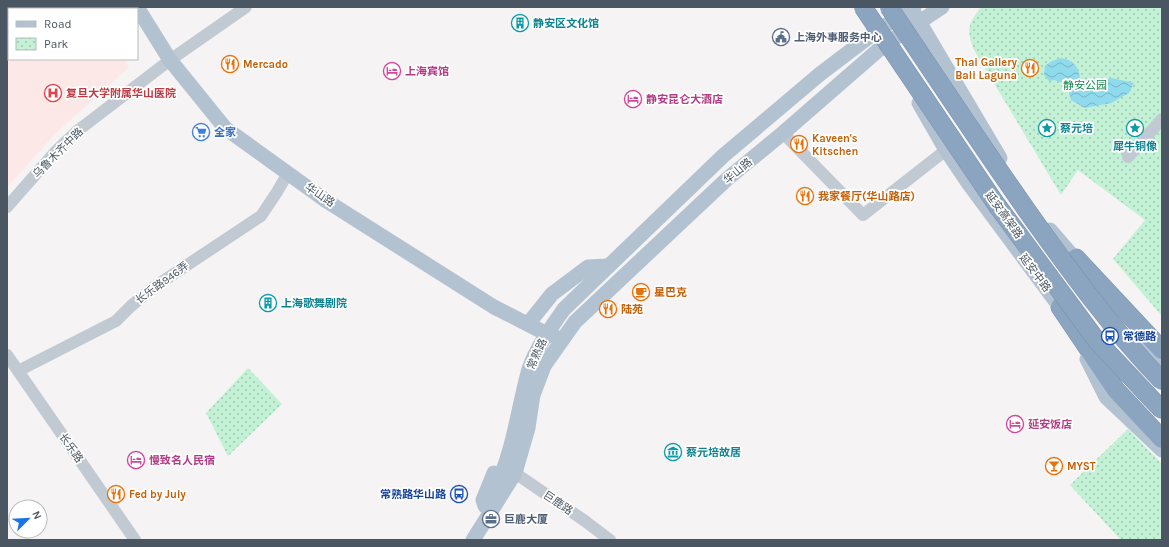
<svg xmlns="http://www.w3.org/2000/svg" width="1169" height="547" viewBox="0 0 1169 547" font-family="Karla,'Noto Sans SC',sans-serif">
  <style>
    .medical { fill: #fce8e6 }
    .park { fill: url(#park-dots) }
    .water { fill: url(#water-waves) }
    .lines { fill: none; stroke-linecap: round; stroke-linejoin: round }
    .highway-casing { stroke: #7690ad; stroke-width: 19 }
    .minor { stroke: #c1cad2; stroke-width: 12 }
    .major { stroke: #b3c2d1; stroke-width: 15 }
    .highway { stroke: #8ba5c1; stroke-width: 18 }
    .highway-bridge-casing { stroke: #7690ad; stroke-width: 19; stroke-linecap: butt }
    .highway-bridge { stroke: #8ba5c1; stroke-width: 18 }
    .labels { text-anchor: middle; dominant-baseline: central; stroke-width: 3.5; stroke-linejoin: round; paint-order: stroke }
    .culture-label { font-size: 11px; font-weight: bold; fill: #0d838f; stroke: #fff; text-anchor: start }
    .service-label { font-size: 11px; font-weight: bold; fill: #4e5e75; stroke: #fff; text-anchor: start }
    .food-label { font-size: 11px; font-weight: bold; fill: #c56008; stroke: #fff; text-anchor: start }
    .hotel-label { font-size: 11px; font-weight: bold; fill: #b23c85; stroke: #fff; text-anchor: start }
    .park-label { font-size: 11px; fill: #17864f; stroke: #fff }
    .health-label { font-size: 11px; font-weight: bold; fill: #be3a42; stroke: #fff; text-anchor: start }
    .shop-label { font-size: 11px; font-weight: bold; fill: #366cbe; stroke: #fff; text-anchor: start }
    .street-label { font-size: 11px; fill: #4a5661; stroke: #fff }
    .transit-label { font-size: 11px; font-weight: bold; fill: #164399; stroke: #fff; text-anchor: start }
  </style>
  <defs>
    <pattern id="park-dots" width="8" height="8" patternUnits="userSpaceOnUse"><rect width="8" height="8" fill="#c3f1d5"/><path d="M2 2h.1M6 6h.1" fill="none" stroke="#a0c6b0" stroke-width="1.8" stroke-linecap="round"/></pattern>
    <pattern id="water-waves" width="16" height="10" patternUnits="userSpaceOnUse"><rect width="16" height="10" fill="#90daee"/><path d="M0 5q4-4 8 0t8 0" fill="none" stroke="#78b4c4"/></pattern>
  </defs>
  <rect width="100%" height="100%" fill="#f5f3f3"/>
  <path class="medical" d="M7 7H101L102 9H9V59H125L129 67 56 133 7 187Z"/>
  <g class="park">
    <path d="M981 7H1162V316L1113 259 1145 220 1078 170 1061 195 974 50C966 30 968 24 981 7Z"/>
    <path d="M248 368 282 404 228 456 206 413Z"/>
    <path d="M1128 429 1162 464V540H1121L1070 485Z"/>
  </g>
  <path class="water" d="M1061 58C1073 60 1078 65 1080 78L1091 81 1112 78 1134 83 1129 93 1111 103 1085 108 1071 100 1067 84 1054 80 1049 81 1044 75 1045 66 1052 61Z"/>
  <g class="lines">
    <g class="highway-casing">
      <g id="highway">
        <path d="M1076 258 1162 350"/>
        <path d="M1060 307 1116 390 1162 439"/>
      </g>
    </g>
    <g class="minor">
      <path d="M783 133 863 215 946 150"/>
      <path d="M1128 157 1162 119"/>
      <path d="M7 207 57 150 76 132 170 60 246 7"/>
      <path d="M7 355 135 540"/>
      <path d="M18 371 116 321 131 306 154 287 261 216 277 192 288 173"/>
      <path d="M507 471 515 473 585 521 610 540"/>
    </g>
    <g class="major">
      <path d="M137 7 170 60 225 128 325 200 494 307 547 334 556 337"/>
      <path d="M914 13 1000 158"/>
      <path d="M919 103 946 150 969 184 1060 307 1068 315"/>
      <path d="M1050 230 1083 268"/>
      <path d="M528 324 552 294 588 267 608 266"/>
      <path d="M1145 343 1162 362"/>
      <path d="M1087 359 1106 397 1162 450"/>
      <path d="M496 487C514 450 518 408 529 369 536 348 552 326 564 309L723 156 820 74 874 33 914 7"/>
      <path d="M485 506 483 500 494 473"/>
      <path d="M473 540 515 473 528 428 533 395 544 366 575 322 727 179 783 133 883 46 942 7"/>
    </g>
    <use href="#highway" class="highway"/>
    <g class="highway-bridge-casing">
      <g id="highway-bridge">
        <path d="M863 7 996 204 1097 341 1162 410"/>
        <path d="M889 7C935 76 981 145 1028 212 1070 271 1112 329 1162 381"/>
      </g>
    </g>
    <use href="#highway-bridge" class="highway-bridge"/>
  </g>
  <defs>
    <g id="building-ring" transform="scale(0.9)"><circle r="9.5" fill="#fff" stroke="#0f9aa8" stroke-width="1.5"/><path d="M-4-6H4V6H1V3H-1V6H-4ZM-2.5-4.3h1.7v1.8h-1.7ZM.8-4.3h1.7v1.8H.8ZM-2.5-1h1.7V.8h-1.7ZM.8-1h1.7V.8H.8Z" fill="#0f9aa8"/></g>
    <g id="civic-ring" transform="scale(0.9)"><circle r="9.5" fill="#fff" stroke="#5c6f8a" stroke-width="1.5"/><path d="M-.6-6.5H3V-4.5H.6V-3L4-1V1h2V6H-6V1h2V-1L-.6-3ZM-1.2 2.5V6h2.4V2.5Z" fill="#5c6f8a"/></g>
    <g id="restaurant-ring" transform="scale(0.9)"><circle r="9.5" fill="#fff" stroke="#e8710a" stroke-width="1.5"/><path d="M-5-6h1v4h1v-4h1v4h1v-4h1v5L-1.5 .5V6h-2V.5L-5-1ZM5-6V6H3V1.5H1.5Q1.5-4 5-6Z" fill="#e8710a"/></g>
    <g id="hotel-ring" transform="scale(0.9)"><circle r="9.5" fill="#fff" stroke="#d1479c" stroke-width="1.5"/><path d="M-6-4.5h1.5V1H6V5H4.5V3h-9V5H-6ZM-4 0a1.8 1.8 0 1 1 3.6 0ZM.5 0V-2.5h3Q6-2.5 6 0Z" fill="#d1479c"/></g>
    <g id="hospital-ring" transform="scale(0.9)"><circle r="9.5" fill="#fff" stroke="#e0444e" stroke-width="1.5"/><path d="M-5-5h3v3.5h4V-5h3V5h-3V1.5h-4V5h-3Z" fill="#e0444e"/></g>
    <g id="sight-ring" transform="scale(0.9)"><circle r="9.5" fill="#fff" stroke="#0f9aa8" stroke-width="1.5"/><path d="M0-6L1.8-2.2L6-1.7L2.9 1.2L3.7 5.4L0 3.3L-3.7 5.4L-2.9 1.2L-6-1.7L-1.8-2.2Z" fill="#0f9aa8"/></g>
    <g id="supermarket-ring" transform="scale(0.9)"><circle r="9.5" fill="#fff" stroke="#3f7fe0" stroke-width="1.5"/><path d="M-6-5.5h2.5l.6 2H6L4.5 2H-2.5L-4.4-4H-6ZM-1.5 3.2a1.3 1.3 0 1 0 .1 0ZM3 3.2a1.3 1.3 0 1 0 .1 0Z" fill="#3f7fe0"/></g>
    <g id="cafe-ring" transform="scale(0.9)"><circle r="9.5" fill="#fff" stroke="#e8710a" stroke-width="1.5"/><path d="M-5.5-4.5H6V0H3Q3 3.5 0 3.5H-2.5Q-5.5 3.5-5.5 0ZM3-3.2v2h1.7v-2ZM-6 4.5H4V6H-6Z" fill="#e8710a"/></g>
    <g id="bus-ring" transform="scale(0.9)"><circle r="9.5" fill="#fff" stroke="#1a4fb4" stroke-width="1.5"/><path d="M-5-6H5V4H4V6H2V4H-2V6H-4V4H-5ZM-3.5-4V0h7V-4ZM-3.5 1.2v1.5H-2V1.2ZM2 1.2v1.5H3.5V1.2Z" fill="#1a4fb4"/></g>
    <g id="museum-ring" transform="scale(0.9)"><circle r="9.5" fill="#fff" stroke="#0f9aa8" stroke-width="1.5"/><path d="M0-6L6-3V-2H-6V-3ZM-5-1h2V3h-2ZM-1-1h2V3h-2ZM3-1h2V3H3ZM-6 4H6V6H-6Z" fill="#0f9aa8"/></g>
    <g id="bar-ring" transform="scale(0.9)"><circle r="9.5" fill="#fff" stroke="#e8710a" stroke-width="1.5"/><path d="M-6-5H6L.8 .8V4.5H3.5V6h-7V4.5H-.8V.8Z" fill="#e8710a"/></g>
    <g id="office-ring" transform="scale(0.9)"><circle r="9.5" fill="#fff" stroke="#5c6f8a" stroke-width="1.5"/><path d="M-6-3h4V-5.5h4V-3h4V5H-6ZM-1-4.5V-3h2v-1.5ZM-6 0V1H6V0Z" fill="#5c6f8a"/></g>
  </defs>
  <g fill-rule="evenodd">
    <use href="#building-ring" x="520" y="23"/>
    <use href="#civic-ring" x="781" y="37"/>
    <use href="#restaurant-ring" x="230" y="64"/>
    <use href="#restaurant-ring" x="1030" y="68"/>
    <use href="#hotel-ring" x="392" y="71"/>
    <use href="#hospital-ring" x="53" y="93"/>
    <use href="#hotel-ring" x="633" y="99"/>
    <use href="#sight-ring" x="1047" y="128"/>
    <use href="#sight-ring" x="1135" y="128"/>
    <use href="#supermarket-ring" x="201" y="132"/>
    <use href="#restaurant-ring" x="799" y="144"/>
    <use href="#restaurant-ring" x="805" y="196"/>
    <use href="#cafe-ring" x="641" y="292"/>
    <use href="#building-ring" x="268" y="303"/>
    <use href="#restaurant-ring" x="608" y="309"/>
    <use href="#bus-ring" x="1110" y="336"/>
    <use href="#hotel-ring" x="1015" y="424"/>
    <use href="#museum-ring" x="673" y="452"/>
    <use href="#hotel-ring" x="136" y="460"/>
    <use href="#bar-ring" x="1054" y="466"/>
    <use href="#restaurant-ring" x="116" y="494"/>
    <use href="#bus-ring" x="459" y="494"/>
    <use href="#office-ring" x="491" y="519"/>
  </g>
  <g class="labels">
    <g class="culture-label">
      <text x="533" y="23">静安区文化馆</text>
      <text x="1060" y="128">蔡元培</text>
      <text x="1135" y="146" text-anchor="middle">犀牛铜像</text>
      <text x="281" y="303">上海歌舞剧院</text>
      <text x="686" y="452">蔡元培故居</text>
    </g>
    <g class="service-label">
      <text x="794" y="37">上海外事服务中心</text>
      <text x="504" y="519">巨鹿大厦</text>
    </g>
    <g class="food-label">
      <text x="1017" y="62" text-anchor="end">Thai Gallery<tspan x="1017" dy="13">Bali Laguna</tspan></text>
      <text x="243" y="64">Mercado</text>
      <text x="812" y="138">Kaveen's<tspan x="812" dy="13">Kitschen</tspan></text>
      <text x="818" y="196">我家餐厅(华山路店)</text>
      <text x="654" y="292">星巴克</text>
      <text x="621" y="309">陆苑</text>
      <text x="1067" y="466">MYST</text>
      <text x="129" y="494">Fed by July</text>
    </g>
    <g class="hotel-label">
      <text x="405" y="71">上海宾馆</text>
      <text x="646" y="99">静安昆仑大酒店</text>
      <text x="1028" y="424">延安饭店</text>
      <text x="149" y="460">慢致名人民宿</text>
    </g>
    <g class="park-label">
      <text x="1085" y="85">静安公园</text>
    </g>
    <g class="health-label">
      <text x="66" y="93">复旦大学附属华山医院</text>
    </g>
    <g class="shop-label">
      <text x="214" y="132">全家</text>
    </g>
    <g class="street-label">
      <text transform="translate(58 153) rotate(-45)">乌鲁木齐中路</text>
      <text transform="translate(738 171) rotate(-40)">华山路</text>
      <text transform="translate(320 195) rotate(34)">华山路</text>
      <text transform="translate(1004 215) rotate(54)">延安高架路</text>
      <text transform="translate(1035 273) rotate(53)">延安中路</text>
      <text transform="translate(162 283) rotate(-36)">长乐路946弄</text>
      <text transform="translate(537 354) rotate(-66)">常熟路</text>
      <text transform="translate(71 448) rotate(55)">长乐路</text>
      <text transform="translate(558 503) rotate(34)">巨鹿路</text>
    </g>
    <g class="transit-label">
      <text x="1123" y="336">常德路</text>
      <text x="446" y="494" text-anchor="end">常熟路华山路</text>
    </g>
  </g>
  <rect width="1169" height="547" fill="none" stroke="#4a5661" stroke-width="16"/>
  <rect x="8" y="8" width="130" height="52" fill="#ffffff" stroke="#b7bbc0"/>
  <rect x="16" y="21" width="20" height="6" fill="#b3c2d1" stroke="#b7bbc0"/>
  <text x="44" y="28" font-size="12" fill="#4a5661">Road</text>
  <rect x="16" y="38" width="20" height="12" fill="url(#park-dots)" stroke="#b7bbc0"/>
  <text x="44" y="48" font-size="12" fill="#4a5661">Park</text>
  <g transform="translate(28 519) rotate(66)"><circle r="19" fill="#ffffff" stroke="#b7bbc0"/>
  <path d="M0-3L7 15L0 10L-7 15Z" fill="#1a73e8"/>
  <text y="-6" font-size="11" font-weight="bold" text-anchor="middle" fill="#4a5661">N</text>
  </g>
</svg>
